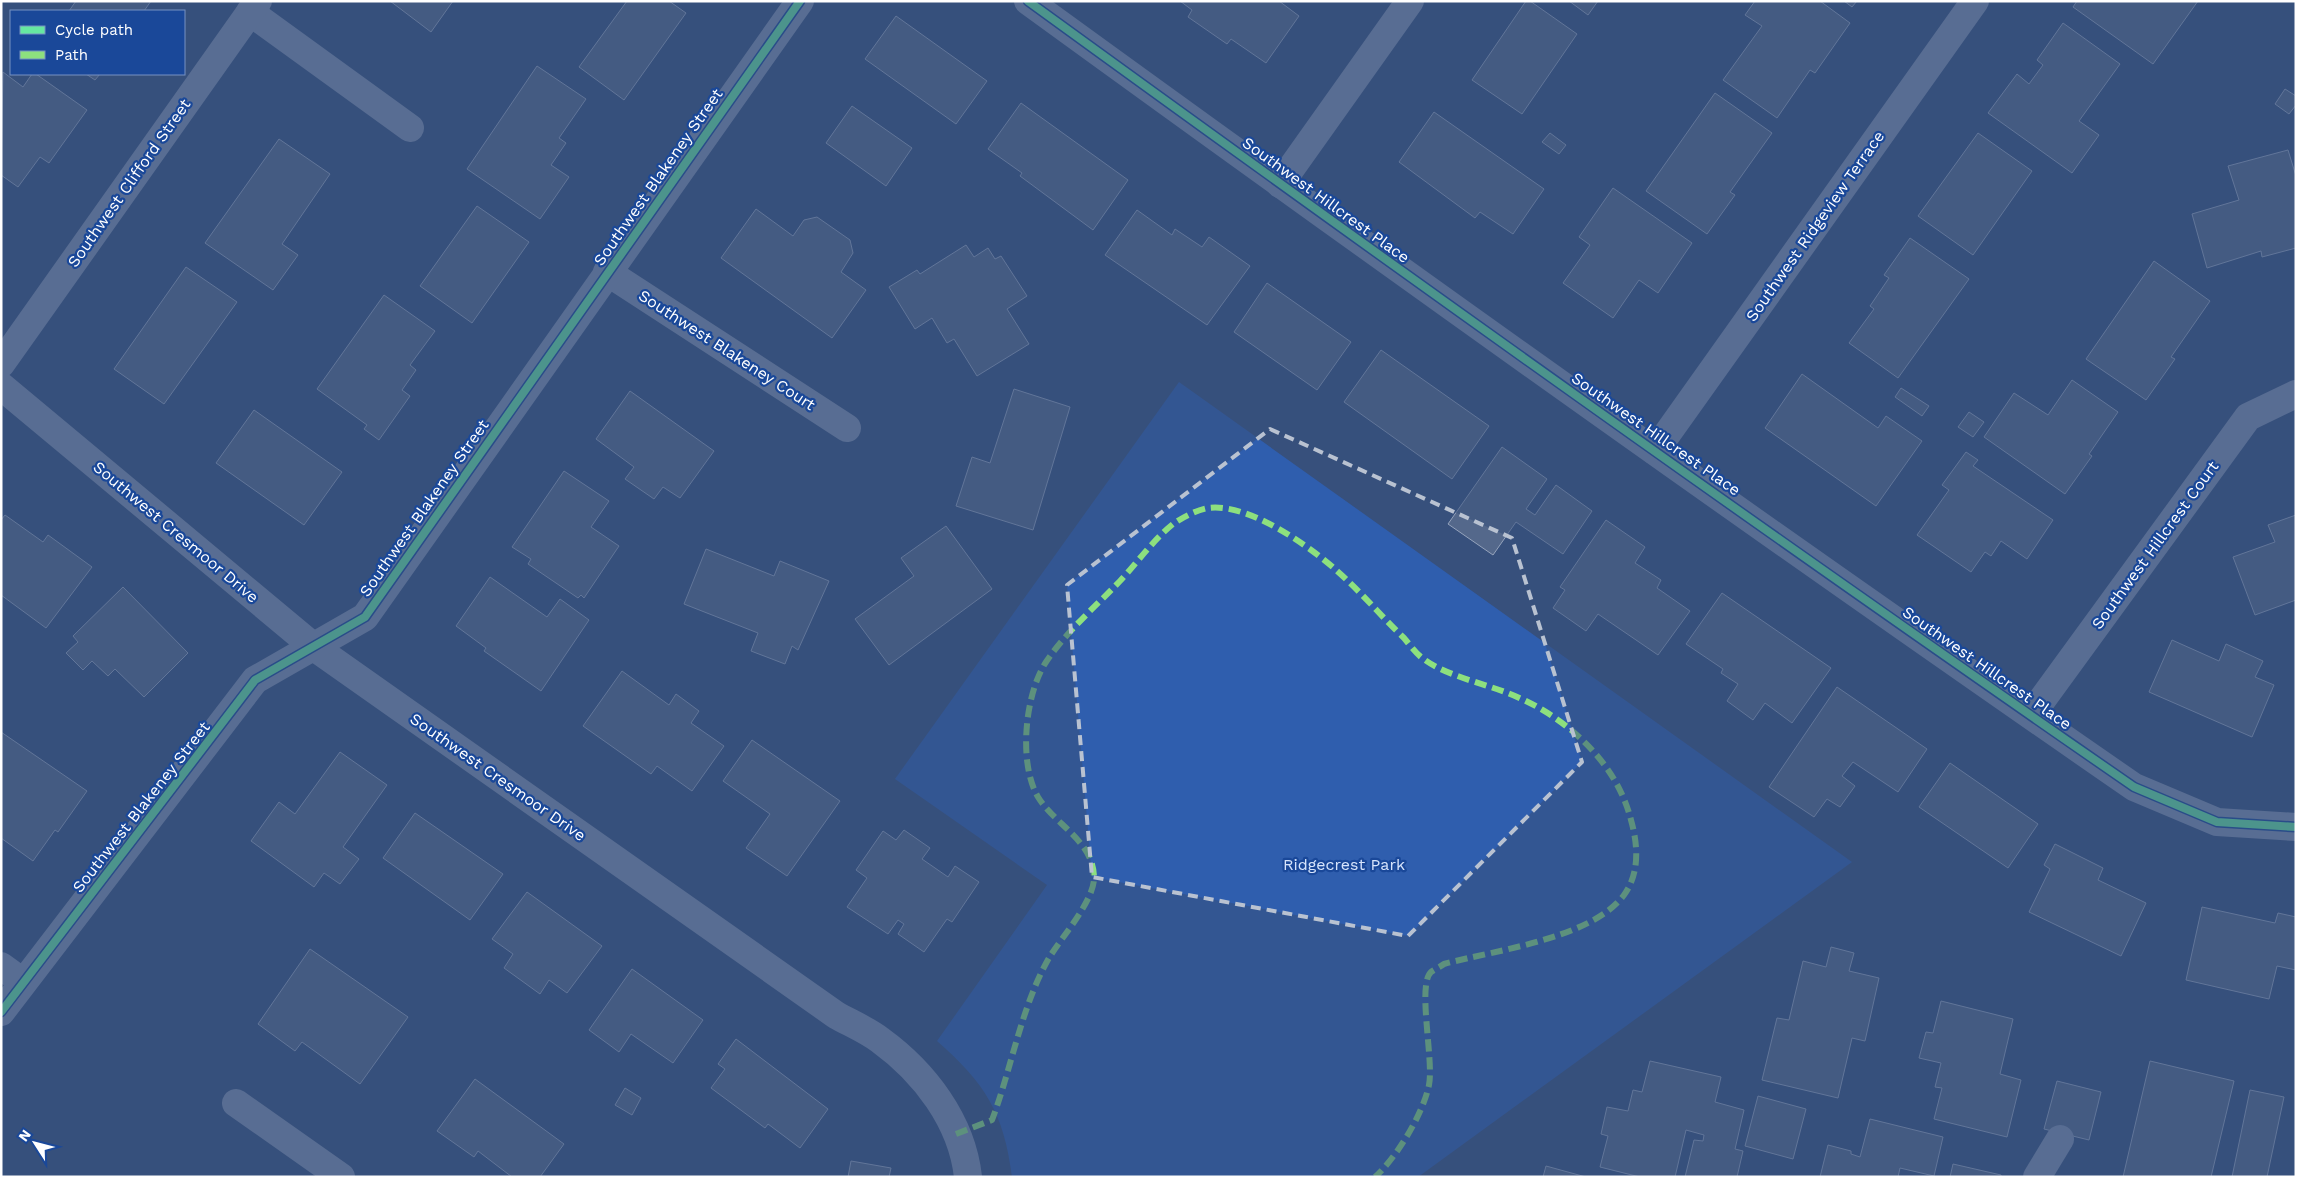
<svg xmlns="http://www.w3.org/2000/svg" width="2297" height="1178" viewBox="0 0 2297 1178" font-family="'Work Sans',sans-serif">
  <style>
    .green { fill: #2f5eae }
    .building { fill: #54688b; stroke: #95a3bc }
    .lines { fill: none; stroke-linecap: round; stroke-linejoin: round }
    .minor { stroke: #8191af; stroke-width: 28 }
    .quiet { stroke: #8de07e; stroke-width: 6; stroke-dasharray: 12 6; stroke-linecap: butt }
    .cycleway-casing { stroke: #1a4899; stroke-width: 11 }
    .cycleway { stroke: #66e7a1; stroke-width: 8 }
    .marked { fill: none; stroke: #b9c2d1; stroke-width: 4; stroke-dasharray: 10 6; stroke-linejoin: round }
    .labels { text-anchor: middle; dominant-baseline: central; stroke-width: 4.5; stroke-linejoin: round; paint-order: stroke }
    .street-label { font-size: 16px; fill: #fff; stroke: #1a4899 }
    .park-label { font-size: 16px; fill: #d6e4fc; stroke: #1a4899 }
  </style>
  <rect width="100%" height="100%" fill="#37507c"/>
  <path class="green" d="M1179 382 1852 862 1418 1177H1012C1004 1113 985 1083 937 1041L1047 885 895 779Z"/>
  <g class="building">
    <path d="M76 1H151L144 11H69Z"/>
    <path d="M390 1H453L431 32Z"/>
    <path d="M627 1H669L686 13 624 100 579 67Z"/>
    <path d="M1180 1H1279L1299 16 1266 63 1231 39 1227 44 1188 17 1192 10Z"/>
    <path d="M1526 1H1530L1577 34 1522 114 1472 80Z"/>
    <path d="M1569 1H1598L1588 15Z"/>
    <path d="M1755 1H1820L1850 23 1815 73 1810 70 1777 118 1723 80 1762 26 1745 15Z"/>
    <path d="M1844 1H1857L1852 7Z"/>
    <path d="M2077 1H2198L2153 64 2073 7Z"/>
    <path d="M896 16 987 81 956 124 865 59Z"/>
    <path d="M2063 23 2120 64 2079 121 2099 135 2072 173 1988 113 2017 74 2029 84 2043 65 2037 60Z"/>
    <path d="M537 66 586 99 559 138 566 143 551 165 569 177 540 219 467 169Z"/>
    <path d="M3 72 23 87 32 74H36L87 110 49 163 40 157 18 187 1 175Z"/>
    <path d="M86 74H100L95 80Z"/>
    <path d="M2285 89 2296 96V105L2289 114 2275 104Z"/>
    <path d="M1715 93 1772 133 1730 192 1735 195 1707 234 1646 191Z"/>
    <path d="M1021 103 1128 180 1093 230 1020 176 1022 173 988 149Z"/>
    <path d="M852 106 912 148 886 186 826 143Z"/>
    <path d="M1434 112 1544 189 1513 234 1480 212 1475 218 1399 162Z"/>
    <path d="M1550 133 1566 145 1559 154 1542 142Z"/>
    <path d="M1978 133 2032 171 1973 255 1918 216Z"/>
    <path d="M279 139 330 174 282 244 298 255 273 290 205 243Z"/>
    <path d="M2288 150 2296 176V248L2262 257 2261 251 2207 268 2192 214 2239 200 2228 166Z"/>
    <path d="M1613 188 1692 243 1658 293 1639 280 1613 318 1563 283 1590 245 1579 237Z"/>
    <path d="M477 206 529 242 472 323 420 286Z"/>
    <path d="M756 209 793 236 804 220 817 217 850 240 853 253 841 272 866 290 832 338 721 258Z"/>
    <path d="M1137 210 1172 235 1175 229 1202 247 1209 237 1250 266 1207 325 1105 255Z"/>
    <path d="M1910 238 1969 279 1898 378 1849 343 1874 309 1870 306 1889 278 1884 275Z"/>
    <path d="M966 245 974 257 988 248 995 259 1001 256 1027 296 1007 309 1029 344 977 376 954 339 947 343 932 318 915 329 889 287 917 270 920 274Z"/>
    <path d="M2154 261 2210 301 2171 357 2175 359 2146 400 2086 359Z"/>
    <path d="M186 267 237 302 164 404 114 369Z"/>
    <path d="M1267 283 1351 342 1317 390 1234 332Z"/>
    <path d="M384 295 435 331 410 365 416 370 402 390 410 396 379 440 364 429 367 425 317 389Z"/>
    <path d="M1381 350 1489 426 1452 479 1344 402Z"/>
    <path d="M1802 374 1878 428 1886 416 1922 441 1876 506 1765 428Z"/>
    <path d="M2072 380 2118 412 2089 454 2092 456 2065 494 1984 437 2014 393 2048 415Z"/>
    <path d="M1901 388 1929 406 1922 416 1895 397Z"/>
    <path d="M1014 389 1070 407 1033 530 956 506 972 457 990 463Z"/>
    <path d="M630 391 714 451 680 498 663 487 654 499 625 479 634 467 596 439Z"/>
    <path d="M254 410 342 472 304 525 216 463Z"/>
    <path d="M1969 412 1984 422 1973 437 1958 427Z"/>
    <path d="M1502 447 1547 479 1526 509 1535 515 1556 485 1592 511 1563 554 1516 522 1493 555 1448 524Z"/>
    <path d="M1966 452 1978 460 1973 466 2053 520 2027 559 2001 541 1991 556 1985 552 1971 572 1917 535 1949 490 1942 485Z"/>
    <path d="M564 471 609 501 591 527 619 546 584 598 581 595 578 598 528 564 531 559 512 547Z"/>
    <path d="M5 515 43 542 48 535 92 567 46 628 1 595V520Z"/>
    <path d="M2296 515V600L2255 615 2233 557 2275 542 2268 525Z"/>
    <path d="M1606 520 1645 547 1635 563 1661 580 1657 588 1690 611 1658 655 1598 614 1586 631 1553 608 1565 590 1560 587Z"/>
    <path d="M946 526 992 589 889 665 855 619 914 576 901 558Z"/>
    <path d="M706 549 774 576 780 561 829 581 798 650 792 646 785 664 751 651 758 633 684 604Z"/>
    <path d="M490 577 547 617 560 599 589 620 541 691 484 651 486 648 456 626Z"/>
    <path d="M123 587 188 653 144 697 115 669 108 676 92 661 83 670 66 653 78 642 73 636Z"/>
    <path d="M1722 593 1831 668 1792 723 1765 703 1753 720 1727 701 1738 684 1721 673 1723 669 1686 644Z"/>
    <path d="M2172 640 2219 661 2226 644 2263 661 2255 677 2274 685 2252 737 2149 692Z"/>
    <path d="M622 671 669 705 676 694 699 711 691 723 724 746 692 791 657 766 651 774 583 726Z"/>
    <path d="M1837 687 1927 749 1898 792 1853 762 1842 776 1855 786 1840 807 1827 799 1814 817 1769 787Z"/>
    <path d="M1 732 87 791 58 832 55 830 33 861 1 838Z"/>
    <path d="M752 740 840 801 787 876 746 848 770 814 723 781Z"/>
    <path d="M340 752 387 785 343 847 359 859 340 884 324 873 314 887 251 841 279 802 295 814Z"/>
    <path d="M1950 763 2038 824 2008 868 1919 807Z"/>
    <path d="M415 813 503 874 470 920 383 858Z"/>
    <path d="M904 830 930 848 922 859 948 877 955 866 979 882 952 922 947 919 924 952 898 934 904 924 898 920 888 934 847 907 867 878 856 870 883 831 896 840Z"/>
    <path d="M2055 844 2103 868 2098 880 2146 903 2121 956 2029 912 2050 869 2044 865Z"/>
    <path d="M527 892 602 946 567 993 549 980 540 994 504 968 513 954 492 939Z"/>
    <path d="M2202 907 2275 923 2278 913 2296 917V970L2277 966 2269 999 2186 980Z"/>
    <path d="M1831 947 1854 953 1849 971 1879 978 1865 1041 1852 1038 1838 1098 1762 1080 1777 1018 1789 1020 1803 961 1826 967Z"/>
    <path d="M310 949 408 1017 360 1084 302 1042 295 1051 258 1024Z"/>
    <path d="M632 969 703 1020 673 1063 631 1034 619 1052 589 1030Z"/>
    <path d="M1941 1001 2013 1019 2000 1074 2021 1080 2007 1137 1934 1119 1942 1088 1935 1087 1941 1063 1919 1058 1926 1032 1933 1033Z"/>
    <path d="M736 1039 828 1109 800 1148 768 1124 765 1128 711 1088 725 1069 718 1064Z"/>
    <path d="M1650 1061 1721 1077 1715 1102 1744 1110 1735 1149 1743 1151 1737 1177H1685L1694 1140 1703 1141 1704 1135 1686 1130 1675 1177H1640L1600 1167 1608 1136 1601 1134 1607 1107 1628 1111 1633 1090 1642 1092Z"/>
    <path d="M2150 1061 2234 1081 2211 1177H2123Z"/>
    <path d="M475 1079 564 1144 540 1177H512L478 1151 474 1157 437 1131Z"/>
    <path d="M2057 1081 2101 1092 2089 1140 2044 1129Z"/>
    <path d="M625 1088 641 1098 632 1115 615 1105Z"/>
    <path d="M2250 1090 2284 1097 2267 1177H2232Z"/>
    <path d="M1758 1096 1806 1109 1793 1159 1745 1146Z"/>
    <path d="M1870 1119 1943 1137 1934 1176 1900 1168 1898 1177H1820L1828 1145 1851 1151V1154L1860 1157Z"/>
    <path d="M851 1161 891 1168 889 1177H848Z"/>
    <path d="M1953 1164 2001 1175V1177H1950Z"/>
    <path d="M1546 1166 1586 1177H1543Z"/>
  </g>
  <g class="lines">
    <g class="minor">
      <path d="M1028 1C1394 267 1762 530 2134 787L2217 822 2296 827"/>
      <path d="M250 12 410 128"/>
      <path d="M1280 184 1410 1"/>
      <path d="M607 272 847 428"/>
      <path d="M1 364 258 1"/>
      <path d="M1 386 314 647 836 1015C850 1023 867 1030 880 1040 924 1072 962 1121 968 1177"/>
      <path d="M1655 451 1975 1"/>
      <path d="M2031 715 2248 417 2296 394"/>
      <path d="M1 966 23 982"/>
      <path d="M1 1012 255 680 365 617 800 1"/>
      <path d="M236 1103 341 1177"/>
      <path d="M2037 1177 2060 1139"/>
    </g>
    <path class="quiet" d="M956 1134 992 1120C1012 1067 1021 1007 1049 958 1061 938 1094 901 1094 878 1094 841 1055 825 1038 797 1018 763 1025 694 1046 662 1066 632 1095 607 1120 581 1137 563 1153 540 1173 524 1183 517 1197 510 1208 508 1251 502 1320 553 1349 582 1368 600 1385 620 1404 638 1410 645 1417 655 1425 660 1446 675 1481 683 1505 692 1562 713 1616 760 1631 820 1638 845 1640 873 1624 895 1591 939 1495 950 1444 964 1440 967 1435 969 1431 972 1417 985 1434 1060 1429 1085 1423 1114 1397 1157 1375 1177"/>
    <g class="cycleway-casing">
      <g id="cycleway">
        <path d="M1028 1C1394 267 1762 530 2134 787L2217 822 2296 827"/>
        <path d="M1 1012 255 680 365 617 800 1"/>
      </g>
    </g>
    <use href="#cycleway" class="cycleway"/>
  </g>
  <path d="M0 0H2297V1178H0ZM1270 429 1512 538 1582 762 1408 936 1092 877 1067 585Z" fill="#37507c" fill-opacity=".55" fill-rule="evenodd"/>
  <path class="marked" d="M1270 429 1512 538 1582 762 1408 936 1092 877 1067 585Z"/>
  <g class="labels">
    <g class="street-label">
      <text transform="translate(658 177) rotate(-55)">Southwest Blakeney Street</text>
      <text transform="translate(129 183) rotate(-55)">Southwest Clifford Street</text>
      <text transform="translate(1326 200) rotate(36)">Southwest Hillcrest Place</text>
      <text transform="translate(1815 226) rotate(-55)">Southwest Ridgeview Terrace</text>
      <text transform="translate(727 350) rotate(33)">Southwest Blakeney Court</text>
      <text transform="translate(1656 434) rotate(35)">Southwest Hillcrest Place</text>
      <text transform="translate(424 508) rotate(-55)">Southwest Blakeney Street</text>
      <text transform="translate(176 532) rotate(40)">Southwest Cresmoor Drive</text>
      <text transform="translate(2155 545) rotate(-54)">Southwest Hillcrest Court</text>
      <text transform="translate(1987 668) rotate(35)">Southwest Hillcrest Place</text>
      <text transform="translate(498 777) rotate(35)">Southwest Cresmoor Drive</text>
      <text transform="translate(141 807) rotate(-52)">Southwest Blakeney Street</text>
    </g>
    <g class="park-label">
      <text x="1344" y="864">Ridgecrest Park</text>
    </g>
  </g>
  <rect width="2297" height="1178" fill="none" stroke="#ffffff" stroke-width="5"/>
  <rect x="10" y="10" width="175" height="65" fill="#1a4899" stroke="#7691c2"/>
  <rect x="20" y="26" width="25" height="8" fill="#66e7a1" stroke="#7691c2"/>
  <text x="55" y="35" font-size="15" fill="#ffffff">Cycle path</text>
  <rect x="20" y="51" width="25" height="8" fill="#8de07e" stroke="#7691c2"/>
  <text x="55" y="60" font-size="15" fill="#ffffff">Path</text>
  <g transform="translate(35 1143) rotate(306)" stroke="#1a4899" stroke-width="4" paint-order="stroke">
  <path d="M0-4L9 19L0 12L-9 19Z" fill="#ffffff"/>
  <text y="-8" font-size="14" font-weight="bold" text-anchor="middle" fill="#ffffff">N</text>
  </g>
</svg>
